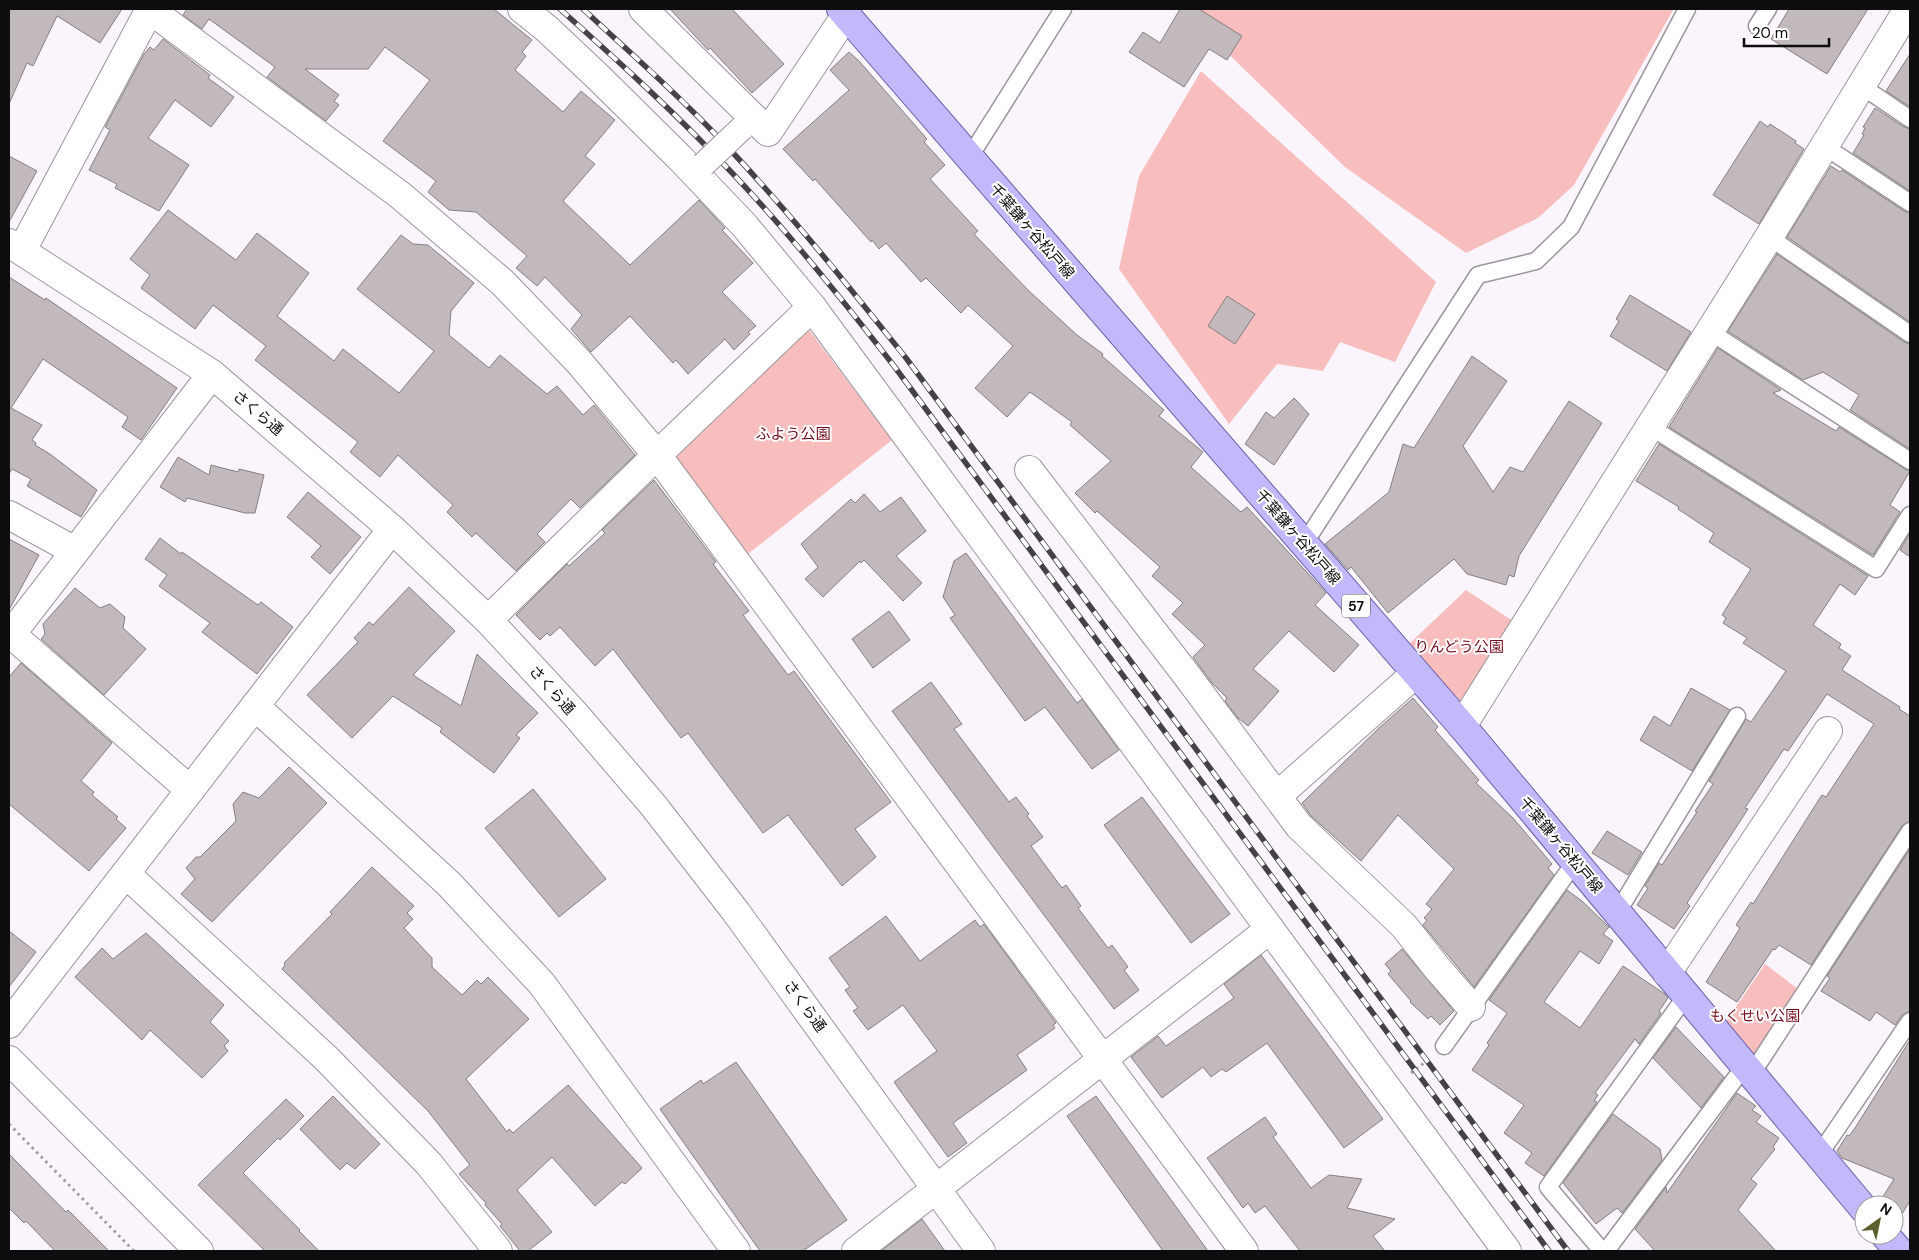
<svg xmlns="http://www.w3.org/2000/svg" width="1919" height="1260" viewBox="0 0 1919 1260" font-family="'DM Sans','Noto Sans JP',sans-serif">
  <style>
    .green { fill: #f7bebd }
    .building { fill: #c2b9bd; stroke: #867e82 }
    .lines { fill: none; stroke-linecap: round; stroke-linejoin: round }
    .service-casing { stroke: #9b969c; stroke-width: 19 }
    .minor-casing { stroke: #9b969c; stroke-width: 30 }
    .tertiary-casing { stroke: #9b969c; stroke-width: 30 }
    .primary-casing { stroke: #675ea7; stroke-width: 30 }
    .path { stroke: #a09da2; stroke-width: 3; stroke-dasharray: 2.5 4; stroke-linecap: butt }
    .service { stroke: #fff; stroke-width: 16 }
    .minor { stroke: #fff; stroke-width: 28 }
    .tertiary { stroke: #fff; stroke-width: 28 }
    .primary { stroke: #c1b9fc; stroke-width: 28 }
    .rail-casing { stroke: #444245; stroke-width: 5.5 }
    .rail { stroke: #fff; stroke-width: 4; stroke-dasharray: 11; stroke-linecap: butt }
    .pedestrian-bridge-casing { stroke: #9b969c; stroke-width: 26; stroke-linecap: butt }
    .pedestrian-bridge { stroke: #fff; stroke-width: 24 }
    .labels { text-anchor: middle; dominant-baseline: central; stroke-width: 4; stroke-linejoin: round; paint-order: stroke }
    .shield { fill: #fff; stroke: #565556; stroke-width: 1 }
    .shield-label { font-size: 14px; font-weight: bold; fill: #0d0c0e }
    .street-label { font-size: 15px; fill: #0d0c0e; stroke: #fff }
    .park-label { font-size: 15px; fill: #740c1d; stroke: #fff }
  </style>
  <rect width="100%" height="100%" fill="#faf5fc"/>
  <g class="green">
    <path d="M1182 9H1672L1673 10 1574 185 1538 218 1466 253 1345 167Z"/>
    <path d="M1201 71 1436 282 1395 362 1340 342 1323 371 1277 364 1229 424 1119 269 1139 176Z"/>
    <path d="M809 330 892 440 748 554 672 457Z"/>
    <path d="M1466 590 1516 623 1462 713 1408 645Z"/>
    <path d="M1765 964 1798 989 1755 1056 1751 1054 1725 1023Z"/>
  </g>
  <g class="building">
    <path d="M9 9H122L100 43 57 16 33 66 27 63 9 104Z"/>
    <path d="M187 9H494L532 40 522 52 526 56 515 70 563 112 581 91 615 120 585 156 595 164 563 201 630 265 699 200 725 228 722 230 753 263 722 292 756 326 748 332 750 334 734 350 725 339 688 374 676 360 673 363 630 316 591 352 571 329 582 315 545 277 537 286 516 268 527 256 476 212 449 210 428 192 436 181 383 141 430 80 385 47 368 69H305L339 95 334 101 339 105 326 121 267 77 275 67 209 19 202 29 183 15Z"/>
    <path d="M670 9H732L784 64 752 93 710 48 708 50Z"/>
    <path d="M1180 9H1199L1242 36 1227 60 1209 49 1184 87 1129 52 1143 32 1160 43Z"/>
    <path d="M1789 9H1868L1827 74 1771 39Z"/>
    <path d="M163 39 210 75 208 78 234 97 211 127 175 100 148 138 189 165 159 211 115 188 117 184 89 170 110 130 105 127 144 54 150 47 154 50Z"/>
    <path d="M849 52 859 61 927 139 924 142 945 165 930 179 978 231 974 234 1029 291 1077 335 1103 354 1102 356 1164 410 1159 416 1203 452 1191 467 1241 512 1247 507 1326 593 1315 605 1359 645 1334 672 1289 631 1253 669 1279 691 1248 726 1238 718 1225 701 1227 698 1212 683 1193 657 1205 645 1172 614 1183 603 1152 576 1160 567 1097 511 1095 513 1075 493 1111 461 1070 425 1072 422 1030 392 1007 417 975 388 1013 346 968 305 961 313 926 278 921 282 886 243 879 249 872 240 871 242 815 179 813 181 783 149 849 90 830 70Z"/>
    <path d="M1910 54V107L1886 91Z"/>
    <path d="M1875 108 1904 127 1910 129V191L1853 153 1864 135 1862 134 1865 128 1863 127Z"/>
    <path d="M1760 121 1768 127 1770 124 1796 141 1795 143 1804 149 1759 224 1713 195Z"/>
    <path d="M9 156 37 171 9 222Z"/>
    <path d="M1831 166 1840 172 1842 170 1904 211 1910 213V322L1787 237Z"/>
    <path d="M168 210 236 260 257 233 309 273 277 316 334 361 343 349 399 393 434 351 357 289 401 235 413 244 428 245 474 283 451 311 449 335 489 368 500 355 547 394 557 386 583 415 594 405 635 455 580 508 571 499 537 534 545 542 516 571 476 533 472 537 447 512 453 505 398 455 380 477 350 452 358 442 255 360 266 346 213 305 195 329 141 288 150 275 130 259Z"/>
    <path d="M1777 254 1904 342 1910 344V449L1850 410 1859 395 1823 372 1803 380 1728 331Z"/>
    <path d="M9 277 45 300 46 298 177 388 141 440 122 427 128 417 43 359 11 408 42 425 32 440 36 443 35 445 50 454 97 490 81 517 27 486 31 479 12 469 9 474Z"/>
    <path d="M1630 295 1691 332 1667 371 1610 336 1619 321 1616 319Z"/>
    <path d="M1227 296 1255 314 1235 344 1208 326Z"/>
    <path d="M1718 348 1781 390 1773 393 1836 431 1839 427 1905 469 1910 471 1890 505 1900 512 1873 555 1669 427Z"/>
    <path d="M1472 356 1507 381 1463 446 1493 492 1510 467 1523 472 1569 401 1602 423 1519 556 1514 577 1509 575 1506 585 1467 574 1454 559 1388 613 1351 567 1348 570 1325 544 1389 492 1403 444 1414 448Z"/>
    <path d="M1294 398 1309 414 1274 465 1245 444 1266 412 1274 418Z"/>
    <path d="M1659 444 1868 576 1855 595 1840 584 1813 625 1841 644 1839 648 1851 656 1842 670 1900 707 1899 709 1910 716V821L1902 826 1811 965 1779 945 1775 950 1773 949 1737 1002 1706 982 1740 928 1736 925 1751 902 1753 904 1818 801 1822 795 1826 797 1874 724 1827 694 1788 751 1784 749 1745 808 1748 809 1687 903 1690 906 1674 929 1637 905 1648 888 1645 886 1659 863 1662 865 1697 812 1695 811 1713 784 1709 781 1746 719 1751 722 1786 671 1743 643 1747 638 1723 623 1726 618 1722 615 1751 569 1709 542 1714 533 1678 509 1679 507 1636 481Z"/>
    <path d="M178 457 209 475 211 465 238 472 239 469 264 475 255 513H245L187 498 185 502 160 487Z"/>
    <path d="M654 480 716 562 713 564 749 611 743 615 788 675 794 671 891 802 855 829 876 857 842 886 788 815 763 833 688 733 681 738 613 649 595 666 560 627 550 636 547 633 540 640 516 615 567 564 569 566 605 533 602 530Z"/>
    <path d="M308 492 361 537 330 574 311 557 321 546 287 517Z"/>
    <path d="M864 494 880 512 901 497 926 531 896 556 922 583 903 601 864 560 861 563 860 561 823 597 805 579 818 567 801 544 851 499 855 503Z"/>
    <path d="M1910 533V557L1900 550Z"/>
    <path d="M160 538 181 554 182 552 258 605 261 602 293 627 257 674 202 632 210 623 159 586 167 575 145 559Z"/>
    <path d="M9 539 39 555 9 610Z"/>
    <path d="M966 553 1077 703 1082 699 1119 750 1092 769 1045 707 1025 721 950 618 955 615 943 597 954 561Z"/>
    <path d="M409 587 455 631 413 675 461 706 477 654 538 713 516 735 520 738 494 773 440 732 442 728 393 696 352 738 307 695 358 642 354 638 369 622 373 625Z"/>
    <path d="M75 588 100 608 110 604 125 617 123 628 146 649 104 695 41 639 45 634 43 624Z"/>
    <path d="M889 611 910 640 873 668 852 639Z"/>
    <path d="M21 663 112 743 81 781 94 792 92 795 118 817 116 819 126 828 89 871 9 804V677Z"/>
    <path d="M931 682 962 724 954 729 1009 802 1016 797 1029 814 1027 816 1043 837 1031 846 1062 888 1066 885 1081 906 1078 908 1108 948 1112 945 1128 967 1124 970 1139 990 1114 1009 892 711Z"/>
    <path d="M1691 688 1730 710 1692 771 1640 740 1654 716 1670 726Z"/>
    <path d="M1413 698 1438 727 1435 730 1479 780 1476 783 1513 818 1552 864 1548 868 1554 875 1474 987 1423 925 1427 920 1424 918 1432 909 1426 904 1454 869 1398 815 1361 861 1311 816 1302 803 1379 728Z"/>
    <path d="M289 767 327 803 212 922 181 894 195 879 186 868 196 857H200L236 821 233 804 243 792 259 798Z"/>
    <path d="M533 789 606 879 559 917 485 828Z"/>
    <path d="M1142 797 1230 914 1191 943 1104 825Z"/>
    <path d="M1607 831 1642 852 1628 875 1592 853Z"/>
    <path d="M1910 849V1011L1902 1015 1895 1025 1876 1012 1870 1021 1821 991 1830 978 1827 976Z"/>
    <path d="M372 867 414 906 407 913 413 919 404 928 432 958V967L462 995 477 980 481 984 488 977 529 1019 466 1079 507 1132 509 1129 513 1133 568 1085 642 1168 625 1184 622 1182 595 1206 552 1157 517 1190 552 1232 528 1251H520L500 1226 502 1224 485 1205 486 1203 459 1174 470 1165 428 1111 282 969 285 965 284 963 332 914 330 912Z"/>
    <path d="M1567 890 1582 901 1609 927 1603 934 1613 941 1599 964 1580 951 1544 1002 1580 1028 1623 966 1665 994 1668 998 1659 1011 1661 1013 1639 1044 1635 1039 1595 1093 1598 1095 1594 1101 1597 1102 1544 1176 1525 1163 1532 1153 1504 1133 1524 1105 1472 1070 1489 1045 1487 1043 1507 1013 1489 1000Z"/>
    <path d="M886 916 920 961 975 920 980 927 984 924 1056 1023 1053 1025 1055 1028 1017 1055 1027 1070 953 1123 967 1143 948 1157 894 1082 937 1051 903 1005 868 1030 853 1011 858 1008 845 990 850 987 829 958Z"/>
    <path d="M9 931 36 952 9 987Z"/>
    <path d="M146 933 224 1005 210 1022 229 1041 224 1046 228 1051 202 1078 150 1030 142 1040 75 977 102 948 113 959Z"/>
    <path d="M1402 949 1454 1011 1440 1025 1431 1016 1428 1019 1410 1002 1411 1001 1388 974 1391 971 1385 964Z"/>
    <path d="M1261 955 1383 1119 1344 1148 1267 1043 1226 1072 1222 1069 1211 1077 1203 1067 1162 1098 1131 1057 1158 1036 1166 1046 1234 998 1224 984Z"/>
    <path d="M1676 1027 1724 1077 1701 1108 1653 1058Z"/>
    <path d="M1910 1040V1201L1900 1217 1894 1213V1205L1879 1203 1894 1179 1842 1158 1837 1151 1847 1135 1849 1136 1855 1128Z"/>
    <path d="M736 1062 847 1220 803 1251H760L660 1109 701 1080 703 1084Z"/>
    <path d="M1737 1093 1756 1106 1752 1110 1761 1116 1756 1122 1779 1138 1773 1147 1775 1149 1751 1179 1757 1184 1738 1210 1776 1251H1655L1635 1229 1666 1187 1667 1193Z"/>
    <path d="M333 1096 380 1144 355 1169 347 1163 340 1170 300 1129Z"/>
    <path d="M1096 1096 1208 1251H1163L1067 1116Z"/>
    <path d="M286 1099 304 1116 280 1140 278 1138 243 1173 300 1230 299 1231 319 1251H265L198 1185Z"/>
    <path d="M1613 1114 1660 1149 1662 1160 1622 1213 1617 1208 1596 1224 1563 1183Z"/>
    <path d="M1265 1117 1277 1134 1273 1137 1311 1188 1329 1175 1362 1179 1347 1208 1395 1219 1373 1236 1385 1251H1300L1265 1206 1255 1213 1248 1203 1243 1208 1207 1158Z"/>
    <path d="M9 1154 66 1212 68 1210 109 1251H55L26 1221 24 1223 9 1208Z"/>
    <path d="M922 1219 945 1251H881Z"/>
  </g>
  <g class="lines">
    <g class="service-casing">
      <g id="service">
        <path d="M1757 26 1768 9"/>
        <path d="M1860 85 1910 119"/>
        <path d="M1824 146 1910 203"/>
        <path d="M969 158 1063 9"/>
        <path d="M1769 237 1910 334"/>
        <path d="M1709 331 1910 461"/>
        <path d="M1649 426 1876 569 1910 515"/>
        <path d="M1304 544 1478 275 1536 261 1571 227 1687 9"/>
        <path d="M1617 913 1737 716"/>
        <path d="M1444 1046 1575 862"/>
        <path d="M1751 1075 1910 831"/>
        <path d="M1819 1155 1910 1021"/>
        <path d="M1602 1251 1548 1187 1686 996"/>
        <path d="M1606 1251 1744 1067"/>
      </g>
    </g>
    <g class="minor-casing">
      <g id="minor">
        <path d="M149 9 400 195 502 282 579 362 657 455 1244 1251"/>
        <path d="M522 9 546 28 597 76 680 158 744 225 812 307 1507 1251"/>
        <path d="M643 9 768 132 846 15"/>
        <path d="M22 250 150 9"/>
        <path d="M1029 470 1185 673 1299 826 1404 926 1437 968 1471 1007"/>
        <path d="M9 515 75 551"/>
        <path d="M488 620 657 455 812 307"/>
        <path d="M11 634 190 790"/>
        <path d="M9 637 212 374"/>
        <path d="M255 706 449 884 542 984 736 1251"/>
        <path d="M1462 726 1769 237 1908 9"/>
        <path d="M1277 796 1415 674"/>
        <path d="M126 874 326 1058 429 1164 498 1251"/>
        <path d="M1667 973 1828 731"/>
        <path d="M9 1024 392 529"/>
        <path d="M9 1060 199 1251"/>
        <path d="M856 1251 1270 929"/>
      </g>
    </g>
    <g class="tertiary-casing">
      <path id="tertiary" d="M9 243 212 374 392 529 488 620 575 714 653 805 736 912 981 1251"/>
    </g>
    <g class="primary-casing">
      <g id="primary">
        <path d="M841 9 1462 726 1864 1209"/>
        <path d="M1885 1235 1899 1251"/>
      </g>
    </g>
    <g class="path">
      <path d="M1411 1073 1428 1060"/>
      <path d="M9 1124 134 1251"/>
    </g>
    <use href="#service" class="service"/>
    <use href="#minor" class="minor"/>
    <use href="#tertiary" class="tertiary"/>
    <use href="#primary" class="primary"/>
    <g class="rail-casing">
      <g id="rail">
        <path d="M560 9C609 53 658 97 704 144 773 213 834 289 894 366L1549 1251"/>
        <path d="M583 9C627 50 673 90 715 134 783 204 845 282 906 358L1568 1251"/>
      </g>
    </g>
    <use href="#rail" class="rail"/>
    <g class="pedestrian-bridge-casing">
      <path id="pedestrian-bridge" d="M703 165 742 128"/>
    </g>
    <use href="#pedestrian-bridge" class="pedestrian-bridge"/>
  </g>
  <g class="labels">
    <rect class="shield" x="1342" y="594.5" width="28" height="23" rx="4"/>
    <g class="shield-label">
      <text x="1356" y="606">57</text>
    </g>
    <g class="street-label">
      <text transform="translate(1032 231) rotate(49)">千葉鎌ヶ谷松戸線</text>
      <text transform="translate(258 413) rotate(40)">さくら通</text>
      <text transform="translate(1298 537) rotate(49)">千葉鎌ヶ谷松戸線</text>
      <text transform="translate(552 690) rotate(48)">さくら通</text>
      <text transform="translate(1561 845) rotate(50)">千葉鎌ヶ谷松戸線</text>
      <text transform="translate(805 1006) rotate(54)">さくら通</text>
    </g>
    <g class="park-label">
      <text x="793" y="434">ふよう公園</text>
      <text x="1459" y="647">りんどう公園</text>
      <text x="1755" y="1016">もくせい公園</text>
    </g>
  </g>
  <rect width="1919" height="1260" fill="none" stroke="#0d0c0e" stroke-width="20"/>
  <g transform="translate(1879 1220) rotate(33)"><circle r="24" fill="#ffffff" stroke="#9e9e9f"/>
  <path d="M0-4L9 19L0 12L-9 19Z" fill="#5d602e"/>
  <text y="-8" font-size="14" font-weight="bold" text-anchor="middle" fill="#0d0c0e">N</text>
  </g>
  <path d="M1744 38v8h85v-8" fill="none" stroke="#0d0c0e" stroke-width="2.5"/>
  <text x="1752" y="38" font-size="15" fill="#0d0c0e" stroke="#ffffff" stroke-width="4" paint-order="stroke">20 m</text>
</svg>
